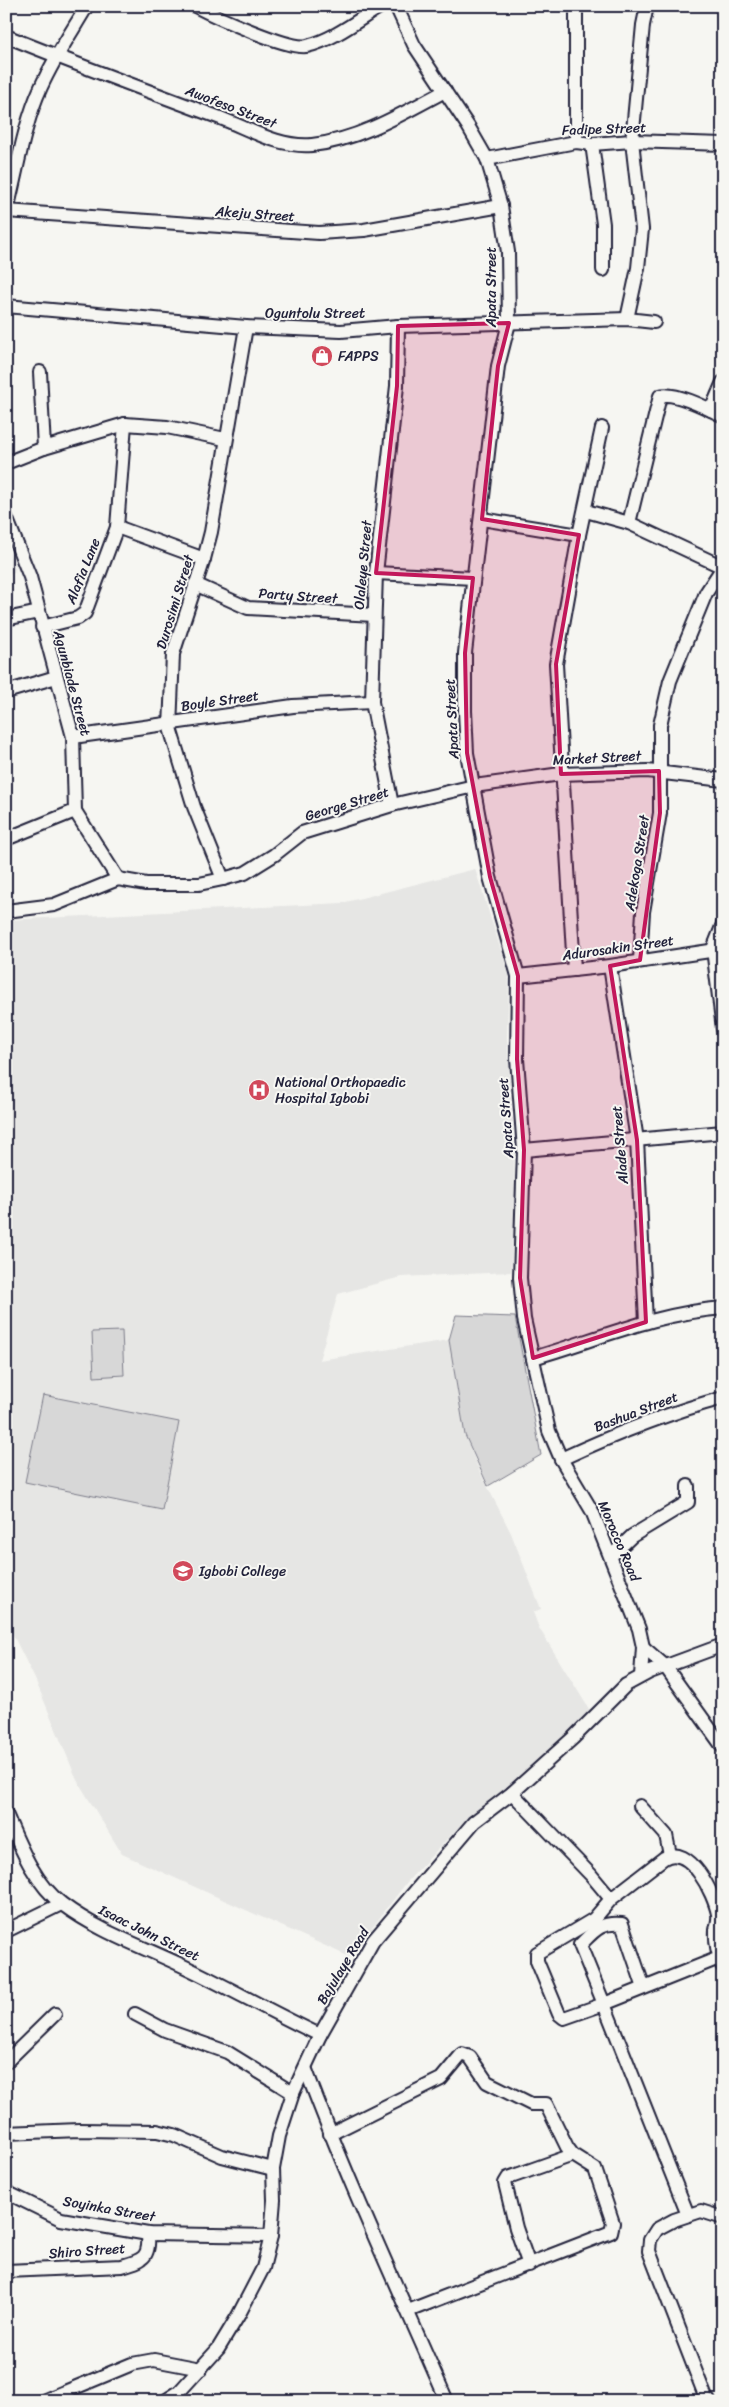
<svg xmlns="http://www.w3.org/2000/svg" width="729" height="2407" viewBox="0 0 729 2407" font-family="Sriracha,sans-serif">
  <style>
    .built { fill: #e6e6e4 }
    .green { fill: #d7d7d7; stroke: #7c7c89 }
    .lines { fill: none; stroke-linecap: round; stroke-linejoin: round }
    .minor-casing { stroke: #22223b; stroke-width: 16 }
    .minor { stroke: #f6f6f2; stroke-width: 12 }
    .marked { fill: #c2185b; fill-opacity: 0.2; stroke: #c2185b; stroke-width: 4; stroke-linejoin: round }
    .labels { text-anchor: middle; dominant-baseline: central; stroke-width: 4; stroke-linejoin: round; paint-order: stroke }
    .street-label { font-size: 14px; fill: #22223b; stroke: #f6f6f2 }
    .poi-label { font-size: 14px; fill: #22223b; stroke: #f6f6f2; text-anchor: start }
  </style>
  <rect width="100%" height="100%" fill="#f6f6f2"/>
  <filter id="ink" filterUnits="userSpaceOnUse"><feTurbulence type="fractalNoise" baseFrequency=".02" numOctaves="2"/><feDisplacementMap in="SourceGraphic" scale="10" xChannelSelector="R" yChannelSelector="G"/><feConvolveMatrix kernelMatrix="1 2 1 2 8 2 1 2 1" color-interpolation-filters="sRGB"/></filter>
  <g filter="url(#ink)">
    <g class="built">
      <path d="M6 543 15 569 14 573 6 576Z"/>
      <path d="M475 869 509 975 507 1037 513 1123 515 1200 511 1272 401 1277 338 1294 319 1360 449 1340 465 1435 479 1470 511 1533 541 1609 533 1612 539 1628 594 1717 529 1772 467 1818 407 1882 350 1957 122 1854 77 1780 35 1679 6 1621V920L342 903Z"/>
    </g>
    <g class="green">
      <path d="M456 1315 515 1317 541 1455 488 1486 465 1435 449 1340Z"/>
      <path d="M122 1331 124 1375 94 1377 92 1332Z"/>
      <path d="M43 1395 179 1422 162 1510 25 1482Z"/>
    </g>
    <g class="lines">
      <g class="minor-casing">
        <g id="minor">
          <path d="M195 6C214 16 289 50 307 46 333 40 358 20 381 6"/>
          <path d="M396 6 414 45 468 126 487 159 501 206 508 252 509 323 498 366 465 653V711L467 753 490 877 518 976 517 1059 524 1150 520 1278 524 1319 549 1431 561 1459 592 1511 639 1629 643 1647 641 1676"/>
          <path d="M6 36C75 64 145 90 215 116 246 127 278 148 312 145 359 140 404 113 445 91"/>
          <path d="M576 142V6"/>
          <path d="M592 144 603 224V270"/>
          <path d="M487 159 576 142 592 144 632 141 723 144"/>
          <path d="M6 211 319 233 364 230 501 206"/>
          <path d="M6 214C17 172 23 126 41 87 54 58 71 33 87 6"/>
          <path d="M6 306 246 327 341 331 398 326 627 319 654 322"/>
          <path d="M627 319 638 268 642 229 632 141 643 25 647 6"/>
          <path d="M40 372 44 448"/>
          <path d="M711 410 723 382"/>
          <path d="M125 424 117 527 204 559"/>
          <path d="M6 463 44 448 125 424 167 427 225 439"/>
          <path d="M586 511 629 523 723 567 706 593 670 681 660 725V813L643 912 640 960"/>
          <path d="M6 517 30 577 73 737 75 811 118 879"/>
          <path d="M482 519 579 535"/>
          <path d="M629 523 660 396C674 391 709 409 723 416"/>
          <path d="M376 573 473 578"/>
          <path d="M195 584 248 608 374 615"/>
          <path d="M6 619 39 612"/>
          <path d="M42 627 78 618 85 613 117 527"/>
          <path d="M6 692 56 677"/>
          <path d="M73 737 293 706 372 702"/>
          <path d="M392 805 372 702 376 573 397 386 398 326"/>
          <path d="M6 839 75 811"/>
          <path d="M223 879 194 807 170 728 173 654 204 559 211 532 246 327"/>
          <path d="M6 911 54 905 118 879 146 884H199L223 879 245 873 274 855 302 833 392 805 474 786 561 774 647 771 723 780"/>
          <path d="M723 924 713 949 723 1029"/>
          <path d="M610 966 637 1140 646 1322"/>
          <path d="M574 970 556 664 579 535 602 428"/>
          <path d="M518 976 610 966 723 949"/>
          <path d="M524 1150 723 1132"/>
          <path d="M533 1358C595 1340 657 1313 723 1308"/>
          <path d="M561 1459C613 1435 667 1413 723 1398"/>
          <path d="M611 1556 632 1536 688 1502V1486"/>
          <path d="M643 1647 665 1666 723 1747"/>
          <path d="M512 1793 591 1875 611 1899 664 1858C690 1843 714 1894 718 1914 719 1919 717 1925 716 1930 715 1943 718 1955 723 1967"/>
          <path d="M640 1806 666 1835 670 1855"/>
          <path d="M6 1814C20 1846 34 1883 62 1904 98 1931 141 1946 181 1965 228 1987 273 2013 320 2035"/>
          <path d="M611 1899 594 1919 537 1953V1961L559 2014 564 2018 604 2004 688 2215"/>
          <path d="M6 1931 61 1904"/>
          <path d="M644 1988 622 1924C600 1922 595 1930 580 1945L604 2004 719 1958"/>
          <path d="M135 2014 165 2030 227 2052 293 2093"/>
          <path d="M6 2062 55 2014"/>
          <path d="M306 2070C348 2182 399 2291 447 2401"/>
          <path d="M6 2133 79 2130 157 2131 174 2135 222 2156 273 2169"/>
          <path d="M330 2134 441 2079 462 2054 470 2057 487 2082 531 2104H546L567 2147 573 2155 595 2169 613 2223 611 2232 408 2311"/>
          <path d="M6 2192 61 2219 148 2234 271 2236"/>
          <path d="M529 2265 516 2228 505 2183 508 2178 573 2155"/>
          <path d="M6 2271 122 2266C143 2260 150 2258 148 2234"/>
          <path d="M43 2401 132 2364 154 2360 201 2369"/>
          <path d="M165 2401 179 2392 218 2349 238 2316 263 2268 271 2236 274 2200 273 2169 279 2136 293 2093 320 2035 373 1941 474 1822 512 1793 573 1738 626 1685 650 1672 723 1645"/>
          <path d="M709 2401 706 2398 649 2251 650 2240 657 2229 674 2220 701 2211 723 2218"/>
        </g>
      </g>
      <use href="#minor" class="minor"/>
    </g>
  </g>
  <path class="marked" d="M509 323 498 366 482 519 579 535 556 664 561 774 659 771 660 813 640 960 610 966 637 1140 646 1322 533 1358 520 1278 524 1150 517 1059 518 976 490 877 467 753 465 653 473 578 376 573 397 386 398 326Z"/>
  <defs>
    <g id="shop-disc" transform="scale(1.125)"><circle r="9.5" fill="#d1495b" stroke="#f6f6f2"/><path d="M-5-2.5h2.3a2.7 3.5 0 0 1 5.4 0H5L5.5 6h-11ZM-1.5-2.5h3a1.5 2.3 0 0 0-3 0Z" fill="#fff"/></g>
    <g id="hospital-disc" transform="scale(1.125)"><circle r="9.5" fill="#d1495b" stroke="#f6f6f2"/><path d="M-5-5h3v3.5h4V-5h3V5h-3V1.5h-4V5h-3Z" fill="#fff"/></g>
    <g id="school-disc" transform="scale(1.125)"><circle r="9.5" fill="#d1495b" stroke="#f6f6f2"/><path d="M0-5L7-2L0 1L-7-2ZM-4 1L0 2.5L4 1V4Q0 6-4 4Z" fill="#fff"/></g>
  </defs>
  <g fill-rule="evenodd">
    <use href="#shop-disc" x="322" y="356"/>
    <use href="#hospital-disc" x="259" y="1090"/>
    <use href="#school-disc" x="183" y="1571"/>
  </g>
  <g class="labels">
    <g class="street-label">
      <text transform="translate(231 107) rotate(21)">Awofeso Street</text>
      <text transform="translate(604 129) rotate(-2)">Fadipe Street</text>
      <text transform="translate(255 214) rotate(4)">Akeju Street</text>
      <text transform="translate(491 287) rotate(-90)">Apata Street</text>
      <text x="315" y="313">Oguntolu Street</text>
      <text transform="translate(363 565) rotate(-85)">Olaleye Street</text>
      <text transform="translate(83 571) rotate(-68)">Alafia Lane</text>
      <text transform="translate(298 596) rotate(4)">Party Street</text>
      <text transform="translate(175 602) rotate(-73)">Durosimi Street</text>
      <text transform="translate(72 683) rotate(75)">Agunbiade Street</text>
      <text transform="translate(220 701) rotate(-8)">Boyle Street</text>
      <text transform="translate(452 719) rotate(-93)">Apata Street</text>
      <text transform="translate(597 758) rotate(-3)">Market Street</text>
      <text transform="translate(347 804) rotate(-17)">George Street</text>
      <text transform="translate(637 863) rotate(-81)">Adekoga Street</text>
      <text transform="translate(618 948) rotate(-8)">Adurosakin Street</text>
      <text transform="translate(506 1118) rotate(-94)">Apata Street</text>
      <text transform="translate(620 1145) rotate(-95)">Alade Street</text>
      <text transform="translate(636 1412) rotate(-21)">Bashua Street</text>
      <text transform="translate(619 1541) rotate(67)">Morocco Road</text>
      <text transform="translate(149 1933) rotate(26)">Isaac John Street</text>
      <text transform="translate(343 1966) rotate(-59)">Bajulaye Road</text>
      <text transform="translate(109 2209) rotate(10)">Soyinka Street</text>
      <text transform="translate(87 2251) rotate(-4)">Shiro Street</text>
    </g>
    <g class="poi-label">
      <text x="338" y="356">FAPPS</text>
      <text x="275" y="1082">National Orthopaedic<tspan x="275" dy="16">Hospital Igbobi</tspan></text>
      <text x="199" y="1571">Igbobi College</text>
    </g>
  </g>
  <rect width="729" height="2407" fill="none" stroke="#f6f6f2" stroke-width="25"/>
  <rect x="12" y="12" width="704" height="2382" fill="none" stroke="#22223b" stroke-width="2" filter="url(#ink)"/>
</svg>
